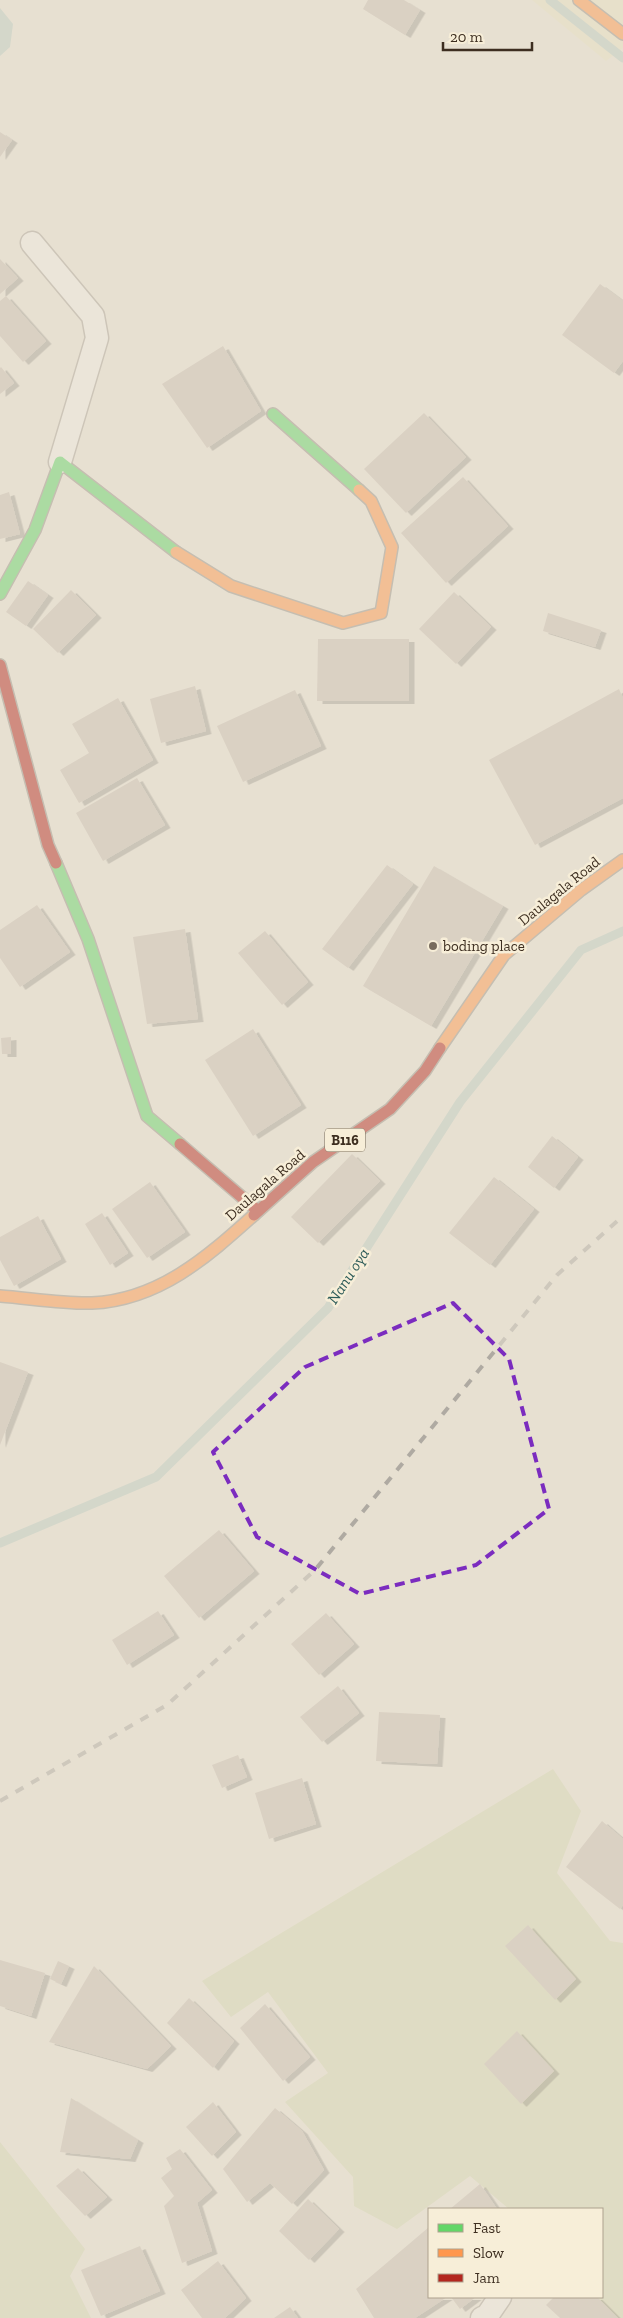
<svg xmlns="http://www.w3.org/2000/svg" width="623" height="2318" viewBox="0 0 623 2318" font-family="'Zilla Slab',serif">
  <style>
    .farmland { fill: #e6dfc2 }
    .green { fill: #d6d7b3 }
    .water { fill: #bcccc2 }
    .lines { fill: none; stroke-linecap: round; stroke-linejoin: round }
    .stream { stroke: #bcccc2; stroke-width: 9 }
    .building { fill: #cbbfb2; filter: url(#shadow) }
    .street-casing { stroke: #ada599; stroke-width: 25 }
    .fast-casing { stroke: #9c958a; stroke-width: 14 }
    .slow-casing { stroke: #9c958a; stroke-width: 14 }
    .jam-casing { stroke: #9c958a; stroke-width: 14 }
    .street { stroke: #efebe3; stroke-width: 22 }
    .fast { stroke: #63d668; stroke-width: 11 }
    .slow { stroke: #ff974d; stroke-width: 11 }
    .jam { stroke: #b3261e; stroke-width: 11 }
    .rail { stroke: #afaaa2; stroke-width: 4; stroke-dasharray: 9 9; stroke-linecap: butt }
    .marked { fill: none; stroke: #7b2cbf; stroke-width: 4; stroke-dasharray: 10 6; stroke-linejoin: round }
    .poi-dot { fill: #786c5e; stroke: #f7eed8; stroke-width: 2 }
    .labels { text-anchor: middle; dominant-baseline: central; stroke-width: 5; stroke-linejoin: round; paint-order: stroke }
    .shield { fill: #f7eed8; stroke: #756857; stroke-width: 1 }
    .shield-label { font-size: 14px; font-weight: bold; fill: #3d2e20 }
    .street-label { font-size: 15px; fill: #3d2e20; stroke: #f7eed8 }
    .poi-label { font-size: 15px; fill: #3d2e20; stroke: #f7eed8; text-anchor: start }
    .water-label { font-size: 16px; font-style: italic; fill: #2f5d5a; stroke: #f7eed8 }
  </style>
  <defs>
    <filter id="shadow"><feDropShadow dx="5.5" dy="3" stdDeviation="0" flood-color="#0004"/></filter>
  </defs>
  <rect width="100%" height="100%" fill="#e7e0d1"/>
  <path class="farmland" d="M532 0H623V48L606 61Z"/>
  <g class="green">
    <path d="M553 1769 581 1811 557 1873 610 1941 623 1943V2318H585L575 2297H602V2209H509L470 2176 397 2229 354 2206 353 2177 285 2102 328 2073 268 1992 231 2017 202 1981Z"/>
    <path d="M0 2142 85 2249 70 2276 91 2318H0Z"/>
  </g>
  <path class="water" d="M0 8 13 24 10 47 0 56Z"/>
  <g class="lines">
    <g class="stream">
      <path d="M550 0 623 58"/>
      <path d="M0 1543 156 1477 328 1308 460 1102 581 950 623 931"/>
    </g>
  </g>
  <g class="building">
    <path d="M368 0H404L420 10 405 35 363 9Z"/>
    <path d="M0 132 12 140 0 157Z"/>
    <path d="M0 259 18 278 0 294Z"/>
    <path d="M600 284 623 301V361L614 373 562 335Z"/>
    <path d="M6 296 46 341 23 362 0 336V301Z"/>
    <path d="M223 346 261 411 207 448 162 384Z"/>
    <path d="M1 367 14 383 0 394V368Z"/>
    <path d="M424 413 466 457 406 513 364 469Z"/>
    <path d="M463 477 508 526 446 583 401 533Z"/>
    <path d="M9 492 20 534 0 539V495Z"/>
    <path d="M28 581 48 595 26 626 6 612Z"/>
    <path d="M71 590 96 615 58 653 33 629Z"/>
    <path d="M454 592 491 627 456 664 419 629Z"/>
    <path d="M548 613 601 630 595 647 543 631Z"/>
    <path d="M318 639H409V701H317Z"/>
    <path d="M195 686 206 731 161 743 150 699Z"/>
    <path d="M619 689 623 698V798L535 845 489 760Z"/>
    <path d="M295 690 321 746 243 782 217 726Z"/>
    <path d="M118 698 153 760 79 803 60 770 89 753 72 724Z"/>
    <path d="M137 778 165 825 103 861 76 813Z"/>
    <path d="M387 865 413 884 348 968 322 949Z"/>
    <path d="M434 866 503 906 431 1026 363 986Z"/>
    <path d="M37 905 70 952 20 987 0 958V930Z"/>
    <path d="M185 929 198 1019 147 1024 133 937Z"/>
    <path d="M265 931 308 982 282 1005 238 953Z"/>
    <path d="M253 1029 301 1105 253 1136 205 1060Z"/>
    <path d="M11 1037V1054H2L1 1038Z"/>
    <path d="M552 1136 578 1157 554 1188 528 1167Z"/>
    <path d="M352 1154 380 1181 318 1243 291 1217Z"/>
    <path d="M494 1177 534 1209 490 1265 449 1233Z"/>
    <path d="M150 1182 185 1232 147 1258 112 1209Z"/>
    <path d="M102 1213 128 1253 110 1265 85 1224Z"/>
    <path d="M38 1216 61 1259 14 1286 0 1260V1237Z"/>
    <path d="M0 1362 28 1372 0 1445Z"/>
    <path d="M219 1530 254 1571 199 1618 164 1576Z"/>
    <path d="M158 1611 174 1635 127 1665 112 1640Z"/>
    <path d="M326 1613 354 1644 319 1675 291 1644Z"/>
    <path d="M338 1686 359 1713 322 1742 300 1717Z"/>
    <path d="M379 1712 440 1715 437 1764 376 1761Z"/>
    <path d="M238 1755 247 1777 222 1788 212 1765Z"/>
    <path d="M302 1778 316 1824 269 1839 255 1793Z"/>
    <path d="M602 1821 623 1839V1905L620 1909 566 1867Z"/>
    <path d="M528 1925 576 1979 555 2000 505 1946Z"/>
    <path d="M0 1960 45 1973 31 2016 0 2006Z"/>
    <path d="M58 1961 69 1966 61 1984 50 1979Z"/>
    <path d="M94 1966 171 2046 147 2069 49 2042Z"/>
    <path d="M189 1998 234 2041 213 2068 167 2023Z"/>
    <path d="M265 2004 310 2057 283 2081 240 2028Z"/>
    <path d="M517 2031 554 2071 521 2104 484 2064Z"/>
    <path d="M71 2098 138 2140 130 2159 60 2152Z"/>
    <path d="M213 2102 236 2132 212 2156 186 2127Z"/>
    <path d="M275 2108 302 2131 324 2170 292 2204 270 2183 247 2202 223 2169Z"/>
    <path d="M180 2149 212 2190 197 2203 212 2251 182 2263 164 2206 174 2196 161 2178 172 2169 166 2158Z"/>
    <path d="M78 2168 107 2197 85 2216 56 2186Z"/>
    <path d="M480 2184 497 2209H450Z"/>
    <path d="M308 2199 339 2229 309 2260 279 2231Z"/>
    <path d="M429 2227V2297H447L415 2318H374L356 2289Z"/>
    <path d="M140 2246 160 2291 101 2316 81 2270Z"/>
    <path d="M218 2261 246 2298 225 2318H202L181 2290Z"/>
    <path d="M451 2297H476L460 2309Z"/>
    <path d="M554 2297H597L618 2318H560L546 2305Z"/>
    <path d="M290 2307 298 2318H274Z"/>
  </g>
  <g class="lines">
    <g class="street-casing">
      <g id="street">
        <path d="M32 243 93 316 97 338 60 462"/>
        <path d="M482 2318 487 2316 500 2297"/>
      </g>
    </g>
    <g class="fast-casing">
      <g id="fast">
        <path d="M273 414 359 490"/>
        <path d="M0 594 35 530 60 462 176 552"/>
        <path d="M56 863 88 939 147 1116 180 1144"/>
      </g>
    </g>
    <g class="slow-casing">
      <g id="slow">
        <path d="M579 0 623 34"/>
        <path d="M176 552 231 586 343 623 381 613 392 547 371 501 359 490"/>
        <path d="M440 1048 504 955 581 890 623 860"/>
        <path d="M0 1296C28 1298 64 1304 92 1303 159 1300 207 1257 254 1215"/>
      </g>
    </g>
    <g class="jam-casing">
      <g id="jam">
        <path d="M0 665 48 845 56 863"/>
        <path d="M180 1144 258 1211"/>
        <path d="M254 1215 313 1162 390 1109 425 1071 440 1048"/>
      </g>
    </g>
    <use href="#street" class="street"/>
    <use href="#fast" class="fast"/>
    <use href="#slow" class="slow"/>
    <use href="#jam" class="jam"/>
    <path class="rail" d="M0 1801 167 1705 315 1570 557 1275 623 1216"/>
  </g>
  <path d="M0 0H623V2318H0ZM453 1303 509 1359 549 1509 476 1565 360 1594 257 1537 213 1452 305 1367Z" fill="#e7e0d1" fill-opacity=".55" fill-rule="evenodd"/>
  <path class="marked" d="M453 1303 509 1359 549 1509 476 1565 360 1594 257 1537 213 1452 305 1367Z"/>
  <circle class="poi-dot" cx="433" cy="946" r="5"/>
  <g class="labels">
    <rect class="shield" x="325" y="1128.5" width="40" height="23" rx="4"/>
    <g class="shield-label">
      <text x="345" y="1140">B116</text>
    </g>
    <g class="street-label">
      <text transform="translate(559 891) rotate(-39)">Daulagala Road</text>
      <text transform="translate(265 1185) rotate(-41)">Daulagala Road</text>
    </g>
    <g class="poi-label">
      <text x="443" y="946">boding place</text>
    </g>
    <g class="water-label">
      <text transform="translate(348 1276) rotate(-57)">Nanu oya</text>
    </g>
  </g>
  <rect x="428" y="2208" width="175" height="90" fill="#f7eed8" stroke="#ada18e"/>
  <rect x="438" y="2224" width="25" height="8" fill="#63d668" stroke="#ada18e"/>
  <text x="473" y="2233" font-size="15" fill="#3d2e20">Fast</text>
  <rect x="438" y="2249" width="25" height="8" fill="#ff974d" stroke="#ada18e"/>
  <text x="473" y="2258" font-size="15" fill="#3d2e20">Slow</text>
  <rect x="438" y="2274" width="25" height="8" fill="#b3261e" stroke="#ada18e"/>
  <text x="473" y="2283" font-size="15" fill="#3d2e20">Jam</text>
  <path d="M443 42v8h89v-8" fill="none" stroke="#3d2e20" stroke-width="2.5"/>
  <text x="450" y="42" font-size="15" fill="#3d2e20" stroke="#f7eed8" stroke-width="4" paint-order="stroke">20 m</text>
</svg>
